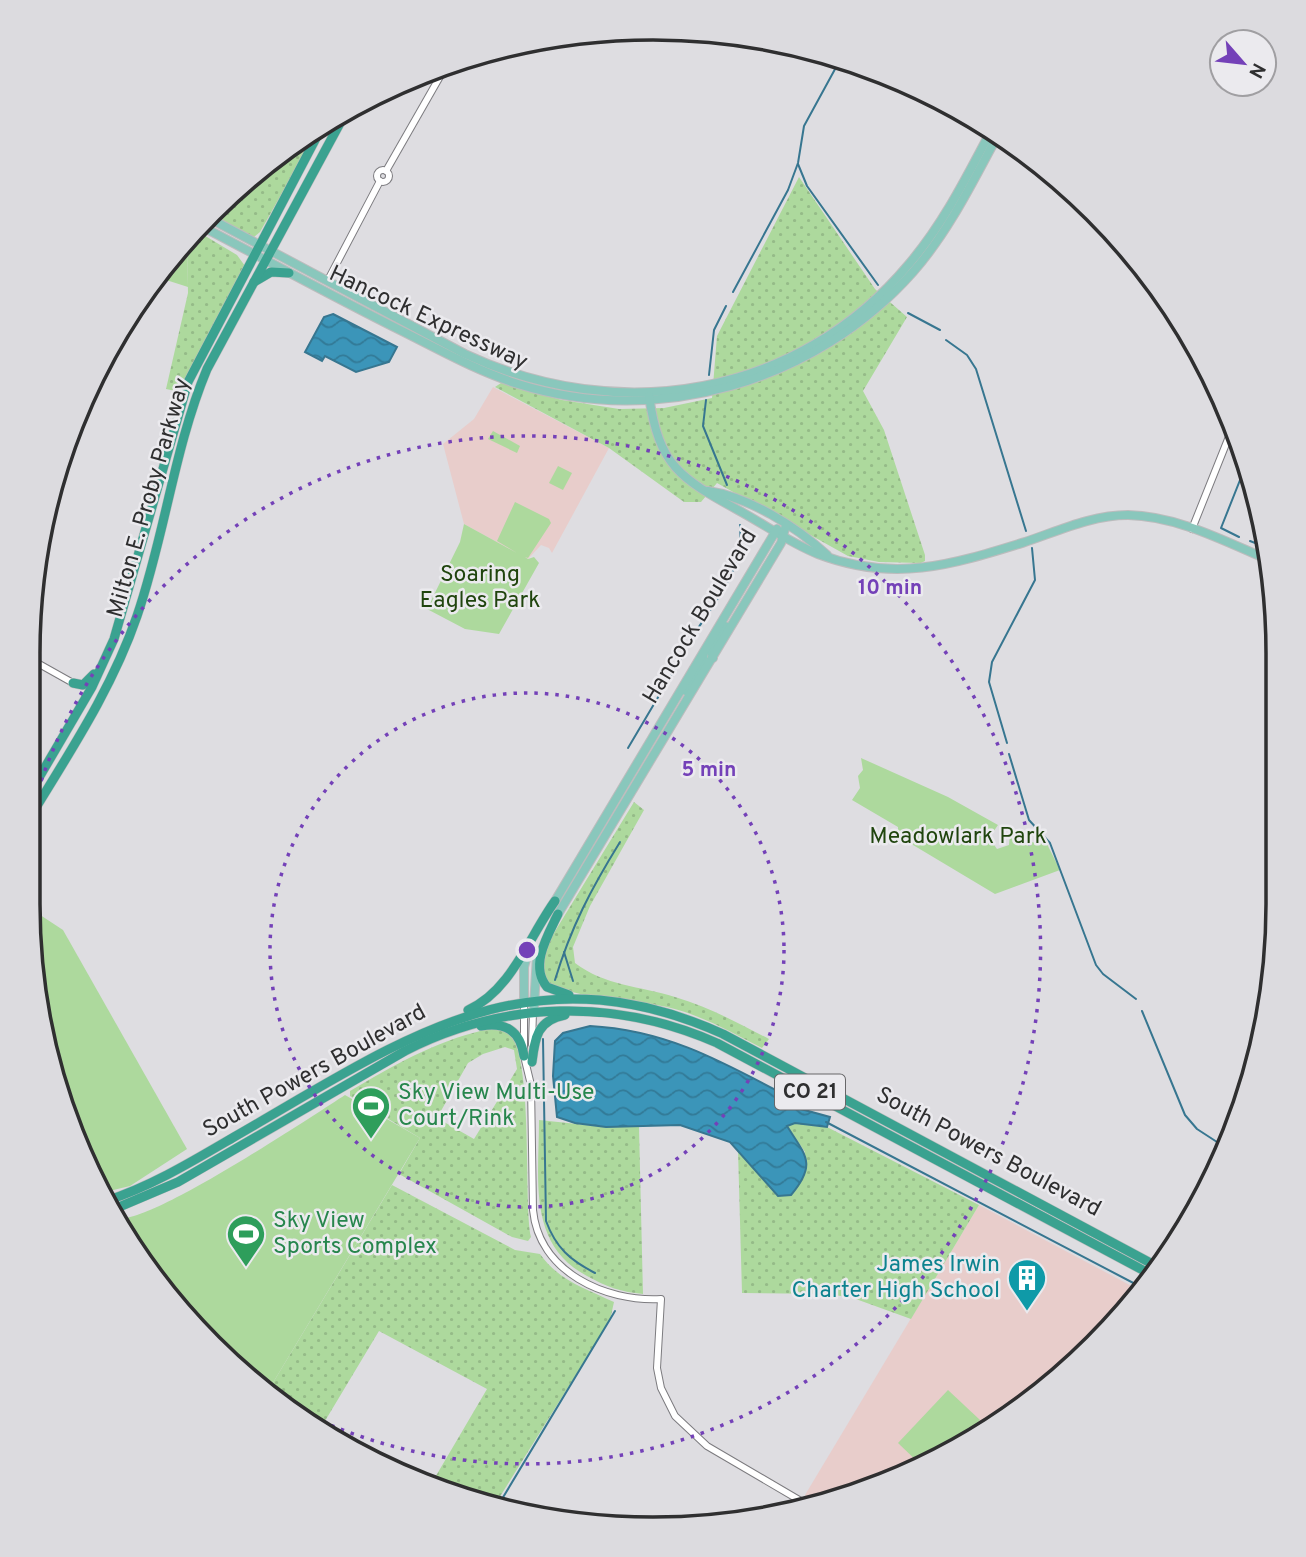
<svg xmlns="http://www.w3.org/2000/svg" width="1306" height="1557" viewBox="0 0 1306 1557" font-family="Overpass,sans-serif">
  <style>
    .education { fill: #e8cdcb }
    .grass { fill: url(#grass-dots); fill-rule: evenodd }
    .park { fill: #add99d }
    .water { fill: url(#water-waves); stroke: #377690; stroke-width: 2 }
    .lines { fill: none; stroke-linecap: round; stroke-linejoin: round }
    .stream { stroke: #377690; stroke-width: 2 }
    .minor-casing { stroke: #7c7b7f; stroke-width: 8 }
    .major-casing { stroke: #bcbcbd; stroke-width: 10 }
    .highway-casing { stroke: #bcbcbd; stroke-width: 10 }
    .minor { stroke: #fff; stroke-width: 6 }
    .major { stroke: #89c7bc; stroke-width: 8 }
    .highway { stroke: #3aa290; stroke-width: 9 }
    .ring { fill: none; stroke: #7441b8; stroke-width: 3.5; stroke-dasharray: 3.5 7 }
    .labels { text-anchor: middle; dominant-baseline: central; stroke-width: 5; stroke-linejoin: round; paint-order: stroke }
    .shield { fill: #ebeaee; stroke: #676769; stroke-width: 2 }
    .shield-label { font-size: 21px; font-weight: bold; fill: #2f2f30 }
    .street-label { font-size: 23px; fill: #2f2f30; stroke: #ebeaee }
    .park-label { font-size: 23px; fill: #20450e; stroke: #ebeaee }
    .leisure-label { font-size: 23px; fill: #27864d; stroke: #ebeaee; text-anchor: start }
    .culture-label { font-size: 23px; fill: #0d838f; stroke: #ebeaee; text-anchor: end }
    .rim { fill: none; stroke: #2f2f30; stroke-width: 3.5 }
    .centre { fill: #7441b8; stroke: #ebeaee; stroke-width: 3.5 }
    .ring-label { font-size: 21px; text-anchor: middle; font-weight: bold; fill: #7441b8; stroke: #ebeaee; stroke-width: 5; stroke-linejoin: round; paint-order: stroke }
  </style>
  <defs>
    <pattern id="grass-dots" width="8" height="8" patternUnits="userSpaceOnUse" patternTransform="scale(1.75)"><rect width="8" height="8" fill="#add99d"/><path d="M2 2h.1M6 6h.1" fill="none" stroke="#95bb88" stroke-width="1.8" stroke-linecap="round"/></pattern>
    <pattern id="water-waves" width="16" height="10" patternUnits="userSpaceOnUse" patternTransform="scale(1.75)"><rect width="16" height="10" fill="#3b95b9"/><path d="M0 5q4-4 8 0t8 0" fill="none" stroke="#327a97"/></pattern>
  </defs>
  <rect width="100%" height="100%" fill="#dedde1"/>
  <g class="education">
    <path d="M493 387 609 448 552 553 549 548 541 545 528 559 464 524 443 444 474 419Z"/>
    <path d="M979 1205 1141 1291 1123 1316 1001 1423 892 1482 812 1503 806 1500 805 1495Z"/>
  </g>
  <g class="grass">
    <path d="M320 126 260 232 254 237 209 213 306 133Z"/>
    <path d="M799 177 875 289 907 317 863 391 884 430 925 555V561L921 563 879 562 848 556 717 483 701 502H684L609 448 495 387 501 383 562 400 619 409 664 408 712 398 717 336Z"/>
    <path d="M197 231 237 255 245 266 181 392 166 389 188 293 187 244Z"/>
    <path d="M634 802 644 810 590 906 573 947 575 963C605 986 640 986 675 997 709 1007 738 1023 769 1039L762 1048C731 1032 701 1015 667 1007 627 998 580 1001 545 981L543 960 546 946Z"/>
    <path d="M484 1030H506C535 1047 523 1200 531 1237L528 1241 512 1237 399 1174 420 1138 350 1096V1091C394 1065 434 1042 484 1030ZM505 1047 514 1050 517 1069 474 1139 437 1118 468 1063 483 1054Z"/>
    <path d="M539 1120 606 1127H639L643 1294C621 1292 607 1287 587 1276 527 1244 539 1179 539 1120Z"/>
    <path d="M795 1123 827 1127 979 1205 911 1319 853 1298 828 1294 742 1293 738 1150 778 1196 805 1152 787 1126Z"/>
    <path d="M392 1185 515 1250 540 1254C558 1280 586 1289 614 1302L610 1320 496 1503 430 1486 487 1389 379 1331 319 1431 305 1423 268 1391Z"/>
  </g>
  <g class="park">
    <path d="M187 244 188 287 163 279Z"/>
    <path d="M493 431 520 446 517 453 488 439Z"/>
    <path d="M558 466 572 473 563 490 549 483Z"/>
    <path d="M515 502 549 519 551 523 528 558 525 557 528 559 534 557 539 563 499 634 465 629 427 609 460 542 464 524 517 553 497 541Z"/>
    <path d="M861 758 948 797 998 825 989 838 997 849 1009 845 1010 832 1037 844 1042 836 1044 838 1060 870 995 894 898 836V827L852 800 860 788 858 776 863 770Z"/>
    <path d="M28 907 63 930 187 1149 130 1186 101 1193 93 1181 49 1065Z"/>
    <path d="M345 1095 420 1138 268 1391 183 1316 118 1218C147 1226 311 1117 345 1095Z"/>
    <path d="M948 1390 980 1420 953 1449 922 1466 898 1443Z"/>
  </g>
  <g class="water">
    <path d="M333 314 397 347 389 362 356 372 325 356 322 361 305 352 324 317Z"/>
    <path d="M590 1026C666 1030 721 1061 787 1096L801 1109 830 1117 827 1127 795 1123 787 1126C806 1156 817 1164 791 1195L778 1196 730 1142 680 1125 606 1127 575 1123 557 1117 553 1076 555 1041 563 1033Z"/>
  </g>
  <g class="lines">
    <g class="stream">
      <path d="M798 164 807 186 878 285"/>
      <path d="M733 292 788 190 798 163 804 126 840 60"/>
      <path d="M908 313 940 330"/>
      <path d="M946 340 967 355 976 369 1026 531"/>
      <path d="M709 375 714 330 726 306"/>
      <path d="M706 400 703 426 727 485"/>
      <path d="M1239 537 1221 528 1246 465"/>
      <path d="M1250 541 1268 548"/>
      <path d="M695 633C717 598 745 568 740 525"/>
      <path d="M1007 743 989 682 992 662 1035 580 1032 548"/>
      <path d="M628 748 686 650"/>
      <path d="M1009 754 1029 820 1050 843 1096 965 1103 974 1136 999"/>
      <path d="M564 952 573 981"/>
      <path d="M555 980C571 927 591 889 620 842"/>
      <path d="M1142 1011 1185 1115 1197 1129 1217 1142"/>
      <path d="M543 1039 546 1221C556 1248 570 1260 595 1273"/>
      <path d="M826 1122 1141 1287"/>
      <path d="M499 1504 615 1311"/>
    </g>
    <g class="minor-casing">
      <g id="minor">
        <circle cx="383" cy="176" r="6"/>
        <path d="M386 171 446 66"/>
        <path d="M328 280 380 181"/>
        <path d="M1192 529 1234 424"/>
        <path d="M32 660 73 683"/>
        <path d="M524 1002V1056L531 1085 533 1210C539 1272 605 1302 661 1299L657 1368 661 1388 675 1416 707 1446 806 1504"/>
        <path d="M532 1044 533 1012"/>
      </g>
    </g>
    <g class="major-casing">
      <g id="major">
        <path d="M207 217 465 354C619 426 798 397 909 264 944 223 967 176 992 129"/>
        <path d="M201 226C268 261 334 297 402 331 440 350 477 371 518 384 658 428 816 382 913 272 949 231 973 181 999 133"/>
        <path d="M649 396C659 466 680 478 738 510 764 524 790 543 818 554 894 583 951 565 1025 542 1058 531 1092 515 1128 515 1177 516 1224 541 1269 560"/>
        <path d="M708 491C749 497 797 527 827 555"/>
        <path d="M713 658 711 650 725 626"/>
        <path d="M686 691 702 663 704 653"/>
        <path d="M552 906 777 529"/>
        <path d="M555 919 781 543 786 525"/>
        <path d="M524 1002V967L529 948"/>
        <path d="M534 1006 537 956"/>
      </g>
    </g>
    <g class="highway-casing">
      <g id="highway">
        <path d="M254 282 271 272 289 273"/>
        <path d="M73 683 83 685 94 674"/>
        <path d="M30 793 92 687 114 639 188 382 324 123"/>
        <path d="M29 819C69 753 112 689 137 616 165 535 174 448 207 369L346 112"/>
        <path d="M558 914C548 935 529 966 547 987L569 995"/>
        <path d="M468 1010C511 991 529 937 555 901"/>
        <path d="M481 1026C505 1022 520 1030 524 1056"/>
        <path d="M532 1062C535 1038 537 1020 565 1015"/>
        <path d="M106 1201C152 1186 193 1161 234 1137 400 1042 526 945 723 1034L1158 1267"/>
        <path d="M112 1210 178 1182 405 1051C505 1000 615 998 717 1043L1152 1275"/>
      </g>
    </g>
    <use href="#minor" class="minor"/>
    <use href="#major" class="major"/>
    <use href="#highway" class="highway"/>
  </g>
  <g class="ring">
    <circle cx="527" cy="950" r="257"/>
    <path d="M29 821A514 514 0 1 1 282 1402"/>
  </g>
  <defs>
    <g id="stadium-pin" transform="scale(2.0125)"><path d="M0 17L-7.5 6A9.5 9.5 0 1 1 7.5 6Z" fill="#2e9e5b" stroke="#ebeaee"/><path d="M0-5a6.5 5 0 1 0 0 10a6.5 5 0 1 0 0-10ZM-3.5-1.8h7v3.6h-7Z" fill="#fff"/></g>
    <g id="building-pin" transform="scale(2.0125)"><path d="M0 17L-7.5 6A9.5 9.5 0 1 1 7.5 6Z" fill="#0f9aa8" stroke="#ebeaee"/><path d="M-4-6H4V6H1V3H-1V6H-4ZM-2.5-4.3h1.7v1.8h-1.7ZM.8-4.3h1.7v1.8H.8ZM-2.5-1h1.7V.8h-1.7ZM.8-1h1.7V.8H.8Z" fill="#fff"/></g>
  </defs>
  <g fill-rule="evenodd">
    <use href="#stadium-pin" x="371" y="1106"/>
    <use href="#stadium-pin" x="246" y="1234"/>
    <use href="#building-pin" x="1027" y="1278"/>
  </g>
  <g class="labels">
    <rect class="shield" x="775" y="1074.5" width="70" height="35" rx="5"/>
    <g class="shield-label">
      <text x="810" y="1092">CO 21</text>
    </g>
    <g class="street-label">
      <text transform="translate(428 319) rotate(25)">Hancock Expressway</text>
      <text transform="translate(150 498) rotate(-74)">Milton E. Proby Parkway</text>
      <text transform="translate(701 617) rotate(-59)">Hancock Boulevard</text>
      <text transform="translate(315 1072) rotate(-29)">South Powers Boulevard</text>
      <text transform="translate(988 1153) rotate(28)">South Powers Boulevard</text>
    </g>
    <g class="park-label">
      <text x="480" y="575">Soaring<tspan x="480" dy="26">Eagles Park</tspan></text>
      <text x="958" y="837">Meadowlark Park</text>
    </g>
    <g class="leisure-label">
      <text x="398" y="1093">Sky View Multi-Use<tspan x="398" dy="26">Court/Rink</tspan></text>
      <text x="273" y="1221">Sky View<tspan x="273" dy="26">Sports Complex</tspan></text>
    </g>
    <g class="culture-label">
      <text x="1000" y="1265">James Irwin<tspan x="1000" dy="26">Charter High School</tspan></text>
    </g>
  </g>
  <path d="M0 0H1306V1557H0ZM653 40H653A613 613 0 0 1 1266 653V904A613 613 0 0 1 653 1517H653A613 613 0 0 1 40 904V653A613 613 0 0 1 653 40Z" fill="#dcdbdf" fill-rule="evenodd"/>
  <path class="rim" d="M653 40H653A613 613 0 0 1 1266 653V904A613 613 0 0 1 653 1517H653A613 613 0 0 1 40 904V653A613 613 0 0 1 653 40Z"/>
  <circle cx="527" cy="950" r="10" class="centre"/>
  <g class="ring-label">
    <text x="890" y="594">10 min</text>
    <text x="709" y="776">5 min</text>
  </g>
  <g transform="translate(1243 63) rotate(118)"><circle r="33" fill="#ebeaee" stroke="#a09fa2" stroke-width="2"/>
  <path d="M0-5L12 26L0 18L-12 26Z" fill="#7441b8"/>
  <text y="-10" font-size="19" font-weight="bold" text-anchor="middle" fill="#2f2f30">N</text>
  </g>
</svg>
